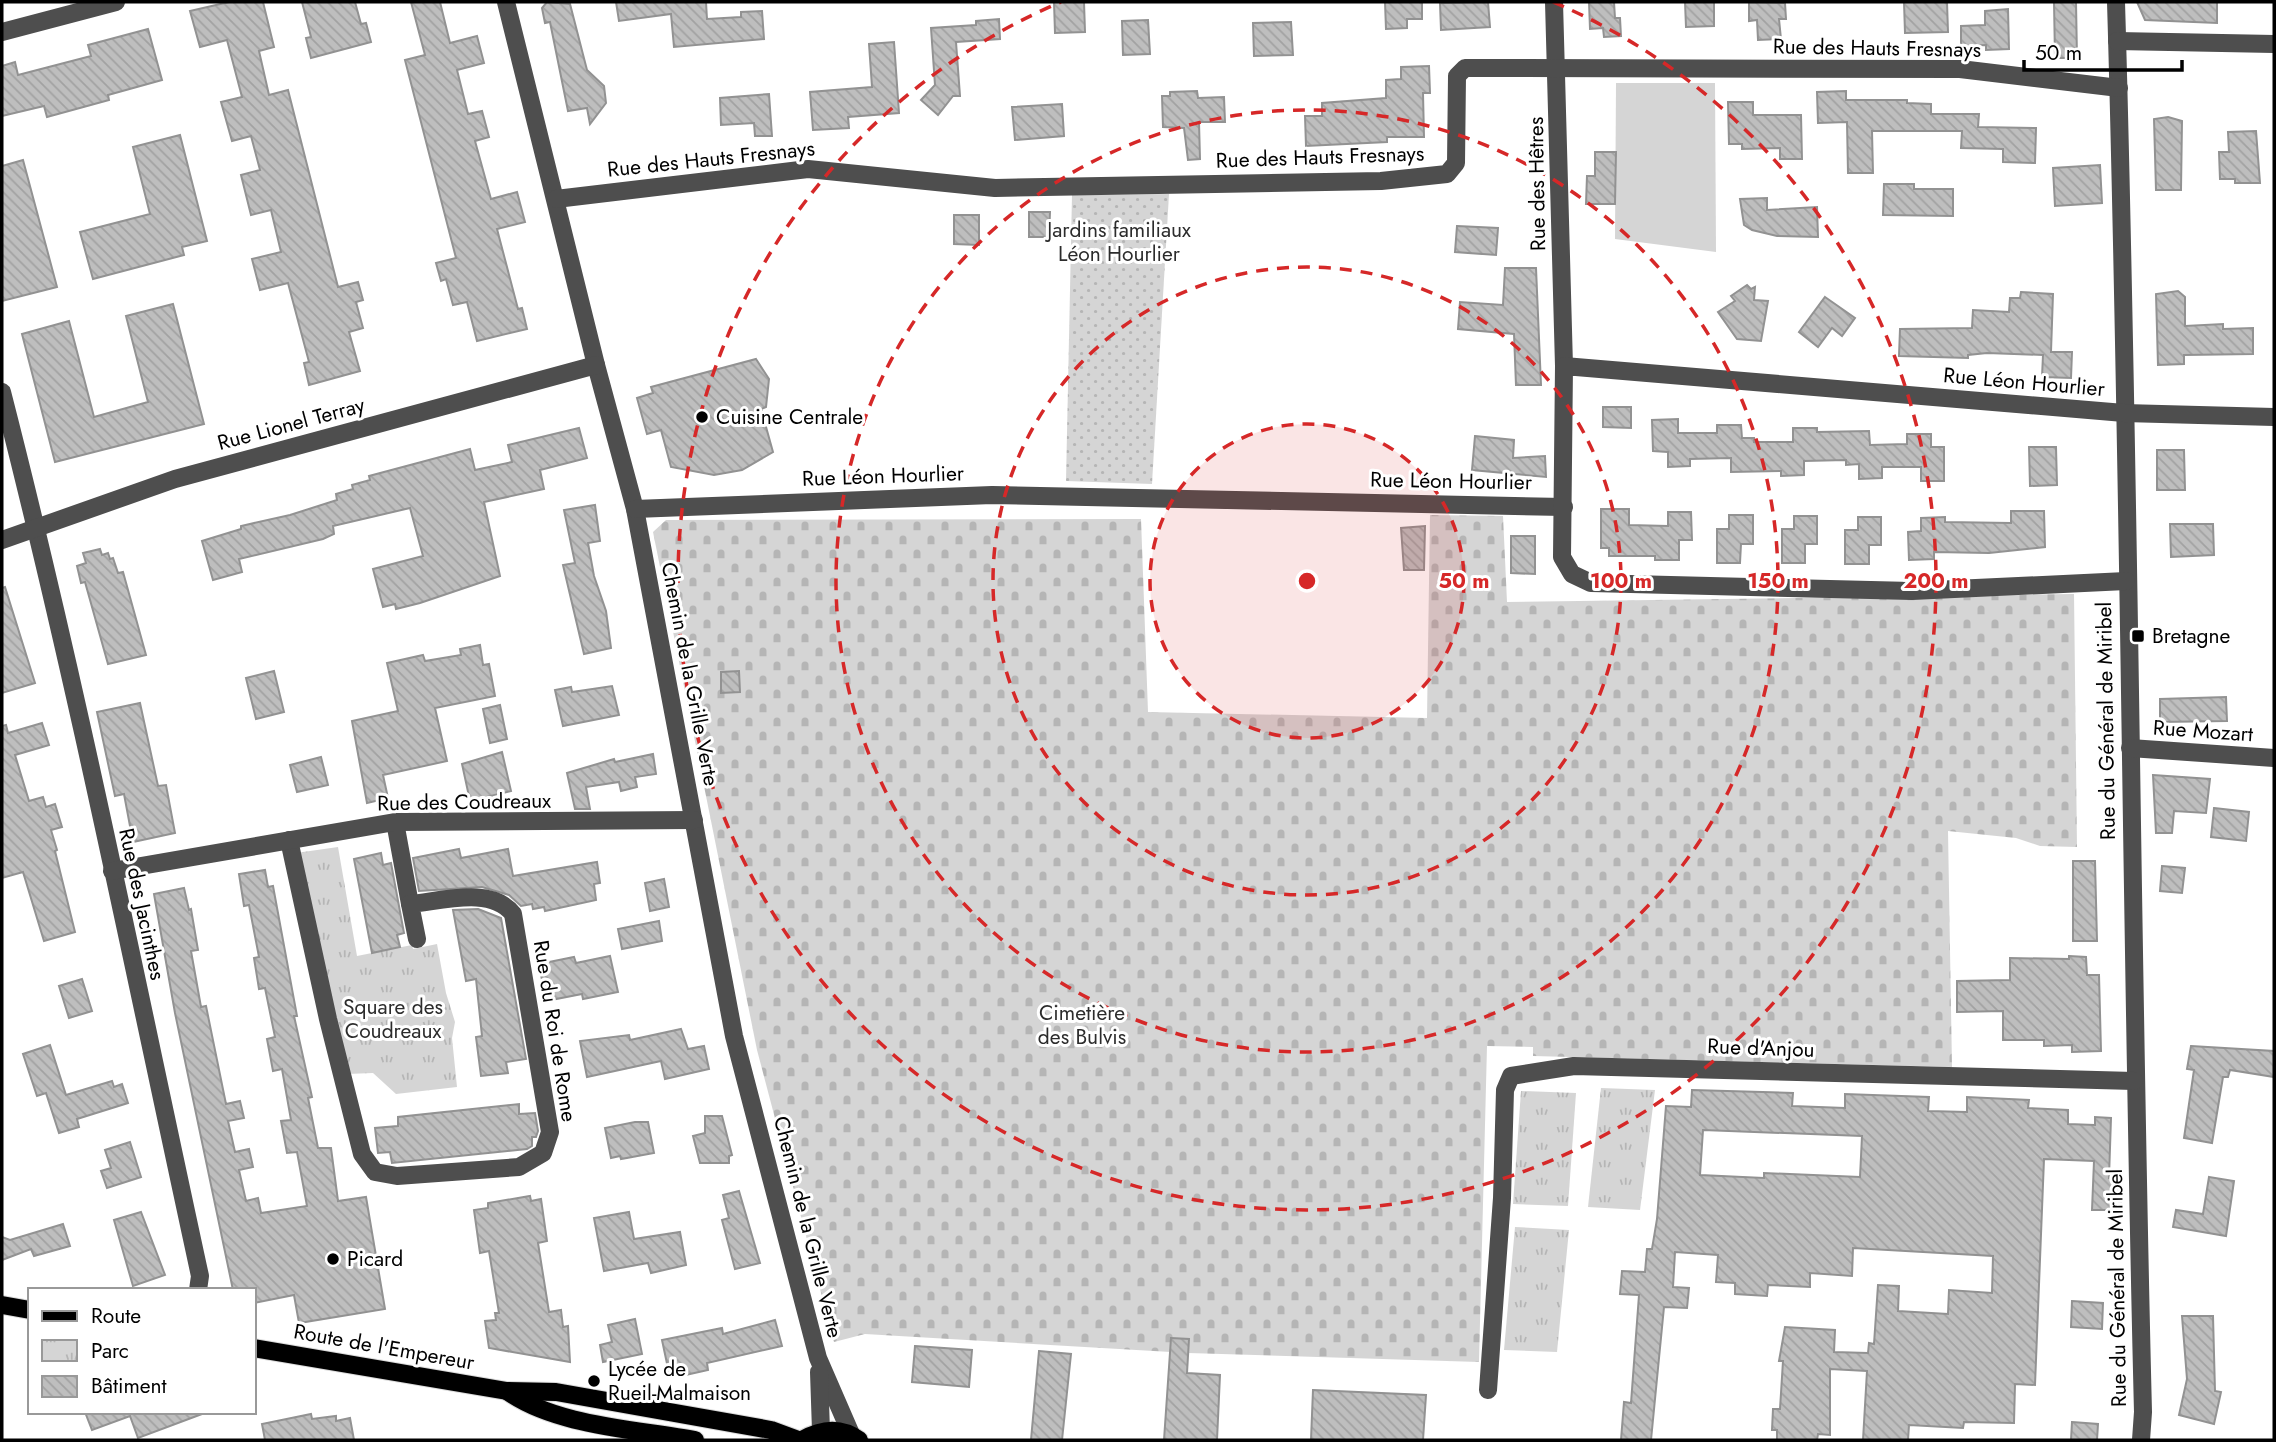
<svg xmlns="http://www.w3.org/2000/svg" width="2276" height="1442" viewBox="0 0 2276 1442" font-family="Jost,sans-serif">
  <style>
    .grass { fill: #d5d5d5 }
    .cemetery { fill: url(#cemetery-stones) }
    .park { fill: url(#park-tufts) }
    .garden { fill: url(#garden-dots) }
    .building { fill: url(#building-back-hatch); stroke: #929292; stroke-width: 2; fill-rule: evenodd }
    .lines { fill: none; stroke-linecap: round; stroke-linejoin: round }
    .major-casing { stroke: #dbdbdb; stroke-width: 20 }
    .minor { stroke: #4e4e4e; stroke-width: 18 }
    .major { stroke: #000; stroke-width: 18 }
    .ring { fill: none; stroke: #d62828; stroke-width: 3.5; stroke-dasharray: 12 9 }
    .poi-dot { fill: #000; stroke: #fff; stroke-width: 2.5 }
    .labels { text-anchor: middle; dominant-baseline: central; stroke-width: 6; stroke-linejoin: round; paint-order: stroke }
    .street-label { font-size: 21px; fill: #000; stroke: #fff }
    .park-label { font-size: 21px; fill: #2c2c2c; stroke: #fff }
    .poi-label { font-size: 21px; fill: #000; stroke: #fff; text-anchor: start }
    .centre { fill: #d62828; stroke: #fff; stroke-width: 3.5 }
    .ring-label { font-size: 21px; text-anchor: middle; font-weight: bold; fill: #d62828; stroke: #fff; stroke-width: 6; stroke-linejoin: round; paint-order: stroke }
  </style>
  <defs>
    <pattern id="cemetery-stones" width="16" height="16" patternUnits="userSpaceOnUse" patternTransform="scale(1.75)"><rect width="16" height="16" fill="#d5d5d5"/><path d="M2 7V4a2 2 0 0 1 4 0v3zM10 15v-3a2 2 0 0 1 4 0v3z" fill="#b5b5b5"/></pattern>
    <pattern id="park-tufts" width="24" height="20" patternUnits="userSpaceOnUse" patternTransform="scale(1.75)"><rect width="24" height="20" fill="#d5d5d5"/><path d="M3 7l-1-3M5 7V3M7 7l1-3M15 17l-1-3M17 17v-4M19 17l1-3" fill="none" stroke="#b5b5b5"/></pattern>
    <pattern id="garden-dots" width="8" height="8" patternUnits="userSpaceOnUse" patternTransform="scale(1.75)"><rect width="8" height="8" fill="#d5d5d5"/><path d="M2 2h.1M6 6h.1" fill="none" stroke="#b5b5b5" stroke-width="1.8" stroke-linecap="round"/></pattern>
    <pattern id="building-back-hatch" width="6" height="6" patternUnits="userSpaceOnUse" patternTransform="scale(1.75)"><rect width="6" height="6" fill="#bebebe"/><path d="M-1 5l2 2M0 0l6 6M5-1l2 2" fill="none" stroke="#a2a2a2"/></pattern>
  </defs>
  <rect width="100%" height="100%" fill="#fff"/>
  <path class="grass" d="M1616 83H1715L1716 252 1615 239Z"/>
  <path class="cemetery" d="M1430 515 1503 516 1507 602 2074 594 2077 847 2040 846 2016 838 1948 831 1952 1067 1533 1056V1047L1487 1046 1479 1362 1188 1353 865 1334 834 1342 757 1050 653 532 666 520 1141 519 1148 712 1427 718Z"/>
  <g class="park">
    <path d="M338 847 357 956 412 945 413 949 437 944 446 993 455 1022 452 1038 457 1087 396 1094 373 1073 347 1074 296 853Z"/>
    <path d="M1601 1088 1655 1090 1640 1210 1588 1207Z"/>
    <path d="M1521 1091 1576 1093 1568 1206 1513 1204Z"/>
    <path d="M1515 1227 1569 1230 1557 1352 1504 1350Z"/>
  </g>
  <path class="garden" d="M1169 194 1152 484 1066 481 1072 195Z"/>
  <g class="building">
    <path d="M229 2H263L274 47 259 51 269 95 288 90 338 287 358 282 363 300 356 302 363 328 349 332 360 371 309 385 304 363 309 362 288 283 260 290 252 259 281 252 271 210 251 215 241 175 260 170 251 136 232 141 221 102 242 97 227 40 200 47 190 11Z"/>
    <path d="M302 2H355L361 24 366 23 371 42 311 58 306 38 311 37Z"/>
    <path d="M411 2H440L450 43 477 36 484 63 457 70 468 114 482 111 489 137 475 141 491 199 517 192 525 222 497 229 518 309 522 308 527 329 477 341 467 302 453 305 446 279 441 281 436 263 456 258 405 60 425 55Z"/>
    <path d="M547 2 570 4 587 70 604 86 606 103 590 124 587 108 568 111 550 22 545 23 542 8Z"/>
    <path d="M616 2H706L707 19 741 17V12L762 11 764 39 674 47 671 14 619 21Z"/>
    <path d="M1054 2H1084L1085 32 1055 33Z"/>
    <path d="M1385 2H1422V19H1407V28L1386 29Z"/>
    <path d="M1488 2 1490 27 1441 30 1440 3Z"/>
    <path d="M1589 2H1614L1615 18H1620L1621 36 1604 37 1603 28 1590 29Z"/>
    <path d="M1685 2H1714V26L1686 27Z"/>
    <path d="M1749 2 1785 3 1786 19H1779L1781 39 1758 40 1757 20 1749 21Z"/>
    <path d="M1904 2H1947L1948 32 1905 33Z"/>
    <path d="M2054 2H2076L2077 58H2055Z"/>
    <path d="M2137 2H2217V23L2145 20Z"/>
    <path d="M2008 9 2009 49 1986 50V45L1961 46V26L1985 25V11Z"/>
    <path d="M999 19 1000 39 956 42 960 96H953L938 115 921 100 935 85 931 28 976 25V21Z"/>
    <path d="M1148 20 1150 54 1123 55 1122 21Z"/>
    <path d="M1291 22 1293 55 1254 56 1253 23Z"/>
    <path d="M148 29 162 80 108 95 109 100 47 117 44 106 2 116V66L15 62 18 75 91 56 88 45Z"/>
    <path d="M894 42 899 113 848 117 849 128 813 130 810 92 872 87 869 44Z"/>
    <path d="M1429 66 1430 93H1423L1424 137H1387V142L1306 146 1305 116H1322V103L1386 98V80L1401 79V67Z"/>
    <path d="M1197 91 1198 98 1224 97 1225 122H1199L1200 159 1188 160 1184 128 1163 127 1162 96H1170V92Z"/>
    <path d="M1846 91V100H1907V103L1931 104V114H1979L1978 127 2036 128 2035 163 2003 162V149L1961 148 1962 131H1872L1873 173H1848L1847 122 1818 123 1817 92Z"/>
    <path d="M769 94 772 136H755L754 123 721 125 720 98Z"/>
    <path d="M1728 102H1753V115H1801L1802 159H1780V148L1742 149V144H1729Z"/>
    <path d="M1062 104 1064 136 1015 140 1012 107Z"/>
    <path d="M2168 117 2182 121 2181 190H2156L2154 119Z"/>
    <path d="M2256 131 2260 183H2235V179H2220L2219 152H2229L2228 132Z"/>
    <path d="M180 135 207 241 182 247 184 255 93 279 80 232 150 214 133 147Z"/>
    <path d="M1595 152H1616L1615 204H1586L1587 176H1595Z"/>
    <path d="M23 160 57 287 2 301V166Z"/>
    <path d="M2100 165 2102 203 2055 206 2053 168Z"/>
    <path d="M1884 184H1914V189H1953V216L1883 215Z"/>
    <path d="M1767 198V210L1817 207 1818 237 1777 236 1752 230 1744 225 1740 199Z"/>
    <path d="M1029 212H1050L1049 237H1029Z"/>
    <path d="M954 215H979V245L954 244Z"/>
    <path d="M1457 226 1498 228 1496 255 1455 252Z"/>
    <path d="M1505 268H1536L1541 385H1516L1514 334 1458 329 1460 302 1503 305Z"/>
    <path d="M1747 285 1751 289 1755 287 1754 300 1768 301 1761 341 1737 339 1718 312 1735 301 1731 296Z"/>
    <path d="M2178 291 2185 297V326L2223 324V329L2253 328V354L2184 355V364L2158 365 2156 294Z"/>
    <path d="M2021 292 2053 294 2051 352H2072L2071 378 2042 377 2043 355 1987 353 1968 355V358L1899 356 1900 329 1972 328 1973 310 2009 312 2010 298H2020Z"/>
    <path d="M1825 297 1855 318 1842 336 1832 328 1818 347 1799 332Z"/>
    <path d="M173 304 204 424 55 462 22 334 69 321 94 417 148 402 126 316Z"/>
    <path d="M756 359 769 379 766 407 761 409 773 452 742 470 714 475 671 467 661 430 647 434 637 398 653 393 651 387Z"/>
    <path d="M1603 407H1631V428L1603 427Z"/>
    <path d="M1678 419V433H1717V425H1741L1742 438H1754V442H1793V428H1817V432L1869 431 1870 445 1907 444V434H1931V447H1944V481H1921V467H1882V478L1859 479V464L1846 465V460L1804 461V475L1781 476V471L1731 472V458L1690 459V466L1668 467V452L1653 451 1652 420Z"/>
    <path d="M579 428 587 458 540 470 544 489 484 502 500 576 420 603 396 609 395 604 383 607 373 569 423 556 410 508 333 526 334 534 323 539 239 559 242 572 213 580 202 541 241 529V526L290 515 337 500 336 494 353 489 352 485 370 480 369 476 470 449 475 470 512 462 508 445Z"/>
    <path d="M1475 436 1514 440 1513 458 1545 456 1546 477 1472 470Z"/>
    <path d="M2029 447H2056L2057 485 2030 486Z"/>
    <path d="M2157 450H2184L2185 490H2157Z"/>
    <path d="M595 505 600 541 588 543 594 576 606 611 611 648 584 654 563 565 575 563 564 510Z"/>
    <path d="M1601 509H1629V525L1668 526V512H1691L1692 540H1679V560H1655V556H1609V548H1601Z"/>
    <path d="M2011 511H2044L2045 547 1989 553 1934 552V559L1909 560 1908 532 1921 531V518L1945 517V522L2011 523Z"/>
    <path d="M1729 515H1753V544H1741L1740 563H1717V529H1729Z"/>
    <path d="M1794 516H1817V544H1805V563H1782V529H1794Z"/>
    <path d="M1858 517H1881V545H1869V564H1845V530H1858Z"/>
    <path d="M2170 524H2213L2214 555 2171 557Z"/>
    <path d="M1425 526 1424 570H1404L1401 528Z"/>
    <path d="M1511 536H1535V574L1511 573Z"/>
    <path d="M100 549 102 555 108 553 110 559 113 558 118 573 123 572 146 655 108 664 85 582 81 583 77 566 86 563 83 553Z"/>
    <path d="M5 587 35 683 2 693V588Z"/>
    <path d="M480 645 483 665 489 664 495 696 435 708 447 761 383 775 388 798 367 803 352 721 398 711 387 663 423 655 425 661 461 655 460 649Z"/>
    <path d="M274 671 284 712 256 719 246 678Z"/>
    <path d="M739 671 740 692 721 693V672Z"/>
    <path d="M612 686 619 715 563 726 555 690 571 687 572 692Z"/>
    <path d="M2226 697 2227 721 2160 722V699Z"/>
    <path d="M140 703 158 786 166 785 175 833 133 842 124 794 115 796 97 712Z"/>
    <path d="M500 705 507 739 490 743 483 709Z"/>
    <path d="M42 723 49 745 15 755 29 801 43 797 46 807 55 804 62 827 51 830 57 850 55 851 75 932 44 941 23 872 2 878V726L6 725 8 733Z"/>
    <path d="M502 752 511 791 487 797 483 801H470L462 764Z"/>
    <path d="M653 754 656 774 635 777 637 787 621 791 619 782 586 787 590 809H575L567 773 614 759 615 762Z"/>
    <path d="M321 757 328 785 297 792 290 765Z"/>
    <path d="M2153 775 2210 779 2206 813 2174 811 2172 833H2156Z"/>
    <path d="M2214 808 2249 812 2246 841 2211 837Z"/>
    <path d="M459 849 461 858 508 849 513 876 597 862 600 883 594 884 596 900 545 911 544 907 533 909 532 904 521 906 509 895 482 887 419 891 413 858Z"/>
    <path d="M381 853 383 865 391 863 404 933 397 935 400 947 372 953 354 859Z"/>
    <path d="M2073 861H2095L2097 941H2073Z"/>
    <path d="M2162 866 2185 868 2182 893 2160 891Z"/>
    <path d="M265 870 268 887 273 886 297 1016H294L312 1097 308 1098 318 1148H331L338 1201 366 1197 385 1309 299 1323 294 1295 254 1303V1290H233L175 1013 154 894 184 888 189 910 191 909 198 950 191 951 201 1007 206 1006 226 1104 240 1101 244 1118 228 1121 235 1152 249 1149 253 1167 239 1170 246 1201 258 1198 261 1213 307 1206 297 1152 287 1153 281 1121 291 1120 282 1069 273 1071 267 1039 275 1037 265 988 259 989 254 958 259 957 249 905 244 906 239 874Z"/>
    <path d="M664 879 669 907 650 911 645 883Z"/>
    <path d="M478 909 501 918 526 1059 506 1062 508 1073 481 1076 476 1037 482 1036 476 979 466 981 453 910Z"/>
    <path d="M659 921 662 941 622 949 618 929Z"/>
    <path d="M610 956 618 992 583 999 582 994 546 1001 539 964 574 957 576 963Z"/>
    <path d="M2069 956 2086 957 2087 975H2099L2101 1051 2072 1052V1045L2044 1046V1040H2003V1011L1957 1012V981L2010 980V958L2069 959Z"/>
    <path d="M82 979 92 1011 69 1018 59 986Z"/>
    <path d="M681 1029 688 1049 704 1046 709 1069 665 1079 661 1061 587 1077 580 1041 629 1035 630 1040Z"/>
    <path d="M50 1045 66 1095 112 1081 114 1087 122 1084 128 1103 77 1119 79 1127 59 1133 46 1093 37 1096 23 1054Z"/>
    <path d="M2191 1046 2274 1051V1077L2230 1070 2228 1077H2223L2212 1143 2184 1138 2194 1070 2187 1069Z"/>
    <path d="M1692 1090 1793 1093 1792 1106 1845 1108V1094L1929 1097 1928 1111 1967 1112V1097L2029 1100 2028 1108 2068 1110V1124L2095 1125V1117L2111 1118 2109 1178 2121 1179V1210H2092L2094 1161 2044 1159 2035 1385 2015 1384 2014 1423 1964 1422 1963 1428 1909 1425 1908 1440H1863L1867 1371 1830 1369V1435L1818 1434 1817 1440H1777V1430H1772L1773 1409H1780L1783 1361H1779L1785 1327 1835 1330 1834 1352 1868 1353 1869 1343 1874 1344 1878 1285 1899 1286 1898 1311 1948 1314 1949 1290 1992 1293 1993 1256 1853 1248 1852 1276 1810 1273V1287L1768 1285 1767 1296 1735 1294V1283L1716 1282 1718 1255 1675 1252 1673 1287 1689 1288 1687 1308 1664 1307 1651 1440H1621L1624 1402 1631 1403 1639 1295 1620 1294 1622 1271 1645 1272 1647 1249H1652L1657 1219 1666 1106 1691 1107ZM1703 1130 1862 1136 1860 1177 1764 1173V1178L1700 1175Z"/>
    <path d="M519 1104V1114L535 1113 538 1131 536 1137H532V1146L527 1149 392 1163 390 1152 378 1153 375 1128 398 1126V1117Z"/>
    <path d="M705 1116H722L732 1155 729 1156V1163H700L693 1136 705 1133Z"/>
    <path d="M635 1122H648L654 1153 621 1159 620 1156 611 1158 605 1128Z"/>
    <path d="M130 1142 141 1177 107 1188 101 1171 111 1168 105 1150Z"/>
    <path d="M2209 1177 2234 1181 2226 1236 2173 1227 2176 1210 2203 1214Z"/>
    <path d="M739 1191 760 1263 735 1269 722 1220 729 1218 723 1195Z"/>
    <path d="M530 1196 531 1201 541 1199 547 1241 538 1243 549 1312 561 1310 563 1327 568 1326 570 1362 489 1348 485 1321 496 1320 495 1313H499L489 1251 480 1253 474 1210 488 1208V1203Z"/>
    <path d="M141 1212 165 1275 133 1286 114 1220Z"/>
    <path d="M629 1212 634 1239 680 1232 686 1265 651 1273 648 1263 604 1271 594 1218Z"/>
    <path d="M63 1224 70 1246 34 1256 31 1249 2 1260V1237L10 1240Z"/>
    <path d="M2072 1301 2103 1303 2102 1329 2071 1327Z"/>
    <path d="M2182 1316H2213L2215 1391 2221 1392 2214 1424 2179 1415 2187 1379Z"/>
    <path d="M635 1319 642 1354 603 1362 600 1345 612 1342 608 1325Z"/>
    <path d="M775 1320 782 1346 707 1363 708 1370 681 1376 680 1371 669 1373 662 1340 722 1328 723 1334Z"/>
    <path d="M1171 1338 1189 1339 1187 1373 1220 1375 1217 1440H1164Z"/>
    <path d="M915 1346 972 1350 969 1387 912 1382Z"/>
    <path d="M1039 1351 1071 1354 1062 1440H1031Z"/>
    <path d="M1313 1390 1426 1395 1423 1440H1311Z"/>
    <path d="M85 1412H202V1414L138 1438 130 1416 92 1430Z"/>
    <path d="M311 1414 312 1419 336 1416V1421L350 1418 354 1440H265L262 1424Z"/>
    <path d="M2072 1422 2098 1424 2097 1440H2071Z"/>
  </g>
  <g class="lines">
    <g class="major-casing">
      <g id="major">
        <path d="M2 1305 30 1310"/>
        <path d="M254 1348 507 1391 556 1392 771 1430 798 1440"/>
        <path d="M507 1391C555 1426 636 1429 695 1440"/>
        <path d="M802 1440C821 1429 840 1426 859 1440"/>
      </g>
    </g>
    <g class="minor">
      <path d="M506 2 596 365 635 509 734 1036 818 1358 851 1434"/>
      <path d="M1554 2 1564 366"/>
      <path d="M2116 2C2130 472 2131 942 2143 1412L2141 1440"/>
      <path d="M2 32 116 2"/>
      <path d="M2117 41 2274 44"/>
      <path d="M556 199 808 169 995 188 1381 181 1447 174 1456 163 1457 76 1465 68 1960 69 2119 88"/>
      <path d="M2 392C77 684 136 981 200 1276L198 1290"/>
      <path d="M635 509 992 495 1564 507"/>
      <path d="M2 540 175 479 596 365"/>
      <path d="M2126 581 1912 591 1591 583 1572 574 1562 557 1564 366 2124 413 2274 417"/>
      <path d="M2130 748 2274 758"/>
      <path d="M395 822 410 904"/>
      <path d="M289 840 328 1019 362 1154 375 1172 397 1176 519 1167 543 1153 550 1132 513 914C492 886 442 901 410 904L417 939"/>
      <path d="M112 871 395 822 694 820"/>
      <path d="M819 1372 821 1431"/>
      <path d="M1488 1390 1502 1198 1505 1090 1511 1076 1574 1066 2134 1081"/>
    </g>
    <use href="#major" class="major"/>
  </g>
  <circle cx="1307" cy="581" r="157" fill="#d62828" fill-opacity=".12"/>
  <g class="ring">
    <circle cx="1307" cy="581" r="157"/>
    <circle cx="1307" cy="581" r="314"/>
    <circle cx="1307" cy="581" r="471"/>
    <path d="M1553 2A629 629 0 1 1 1061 2"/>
  </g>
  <g class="poi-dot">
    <circle cx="702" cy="417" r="7"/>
    <rect x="2131" y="629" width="14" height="14" rx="3.5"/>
    <circle cx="333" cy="1259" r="7"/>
    <circle cx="594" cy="1381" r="7"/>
  </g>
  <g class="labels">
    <g class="street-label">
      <text transform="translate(1877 48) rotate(1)">Rue des Hauts Fresnays</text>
      <text transform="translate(1320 157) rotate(-2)">Rue des Hauts Fresnays</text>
      <text transform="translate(711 159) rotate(-6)">Rue des Hauts Fresnays</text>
      <text transform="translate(1537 184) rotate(-91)">Rue des Hêtres</text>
      <text transform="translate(2024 382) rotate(5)">Rue Léon Hourlier</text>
      <text transform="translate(291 424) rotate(-15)">Rue Lionel Terray</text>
      <text transform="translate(883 476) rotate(-2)">Rue Léon Hourlier</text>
      <text transform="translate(1451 481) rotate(1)">Rue Léon Hourlier</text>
      <text transform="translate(690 674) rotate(79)">Chemin de la Grille Verte</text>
      <text transform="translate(2106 721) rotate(-91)">Rue du Général de Miribel</text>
      <text transform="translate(2203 731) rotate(4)">Rue Mozart</text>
      <text transform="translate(464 802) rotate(-1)">Rue des Coudreaux</text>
      <text transform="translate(142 904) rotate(78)">Rue des Jacinthes</text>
      <text transform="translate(555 1031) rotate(81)">Rue du Roi de Rome</text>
      <text transform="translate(1761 1048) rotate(2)">Rue d'Anjou</text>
      <text transform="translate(808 1227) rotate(76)">Chemin de la Grille Verte</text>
      <text transform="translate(2117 1288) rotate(-91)">Rue du Général de Miribel</text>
      <text transform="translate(384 1347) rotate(10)">Route de l'Empereur</text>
    </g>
    <g class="park-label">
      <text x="1119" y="230">Jardins familiaux<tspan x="1119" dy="24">Léon Hourlier</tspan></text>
      <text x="393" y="1007">Square des<tspan x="393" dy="24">Coudreaux</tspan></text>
      <text x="1082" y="1013">Cimetière<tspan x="1082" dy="24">des Bulvis</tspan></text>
    </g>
    <g class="poi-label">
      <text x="716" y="417">Cuisine Centrale</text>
      <text x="2152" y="636">Bretagne</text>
      <text x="347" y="1259">Picard</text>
      <text x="608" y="1369">Lycée de<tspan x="608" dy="24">Rueil-Malmaison</tspan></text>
    </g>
  </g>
  <circle cx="1307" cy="581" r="10" class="centre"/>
  <g class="ring-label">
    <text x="1464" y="588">50 m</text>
    <text x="1621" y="588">100 m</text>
    <text x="1778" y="588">150 m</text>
    <text x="1936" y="588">200 m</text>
  </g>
  <rect width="2276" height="1442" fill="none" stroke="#000000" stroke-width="7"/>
  <rect x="28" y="1288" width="228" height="126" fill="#ffffff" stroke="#999999" stroke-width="2"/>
  <rect x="42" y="1311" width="35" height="10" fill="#000000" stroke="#999999" stroke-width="2"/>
  <text x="91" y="1323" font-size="21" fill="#000000">Route</text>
  <rect x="42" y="1340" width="35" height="21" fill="url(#park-tufts)" stroke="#999999" stroke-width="2"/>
  <text x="91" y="1358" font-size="21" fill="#000000">Parc</text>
  <rect x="42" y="1376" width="35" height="21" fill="url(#building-back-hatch)" stroke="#999999" stroke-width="2"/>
  <text x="91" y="1393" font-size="21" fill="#000000">Bâtiment</text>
  <path d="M2024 60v10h158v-10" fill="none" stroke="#000000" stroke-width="3.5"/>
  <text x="2035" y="60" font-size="21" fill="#000000" stroke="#ffffff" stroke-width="5" paint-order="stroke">50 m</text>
</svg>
